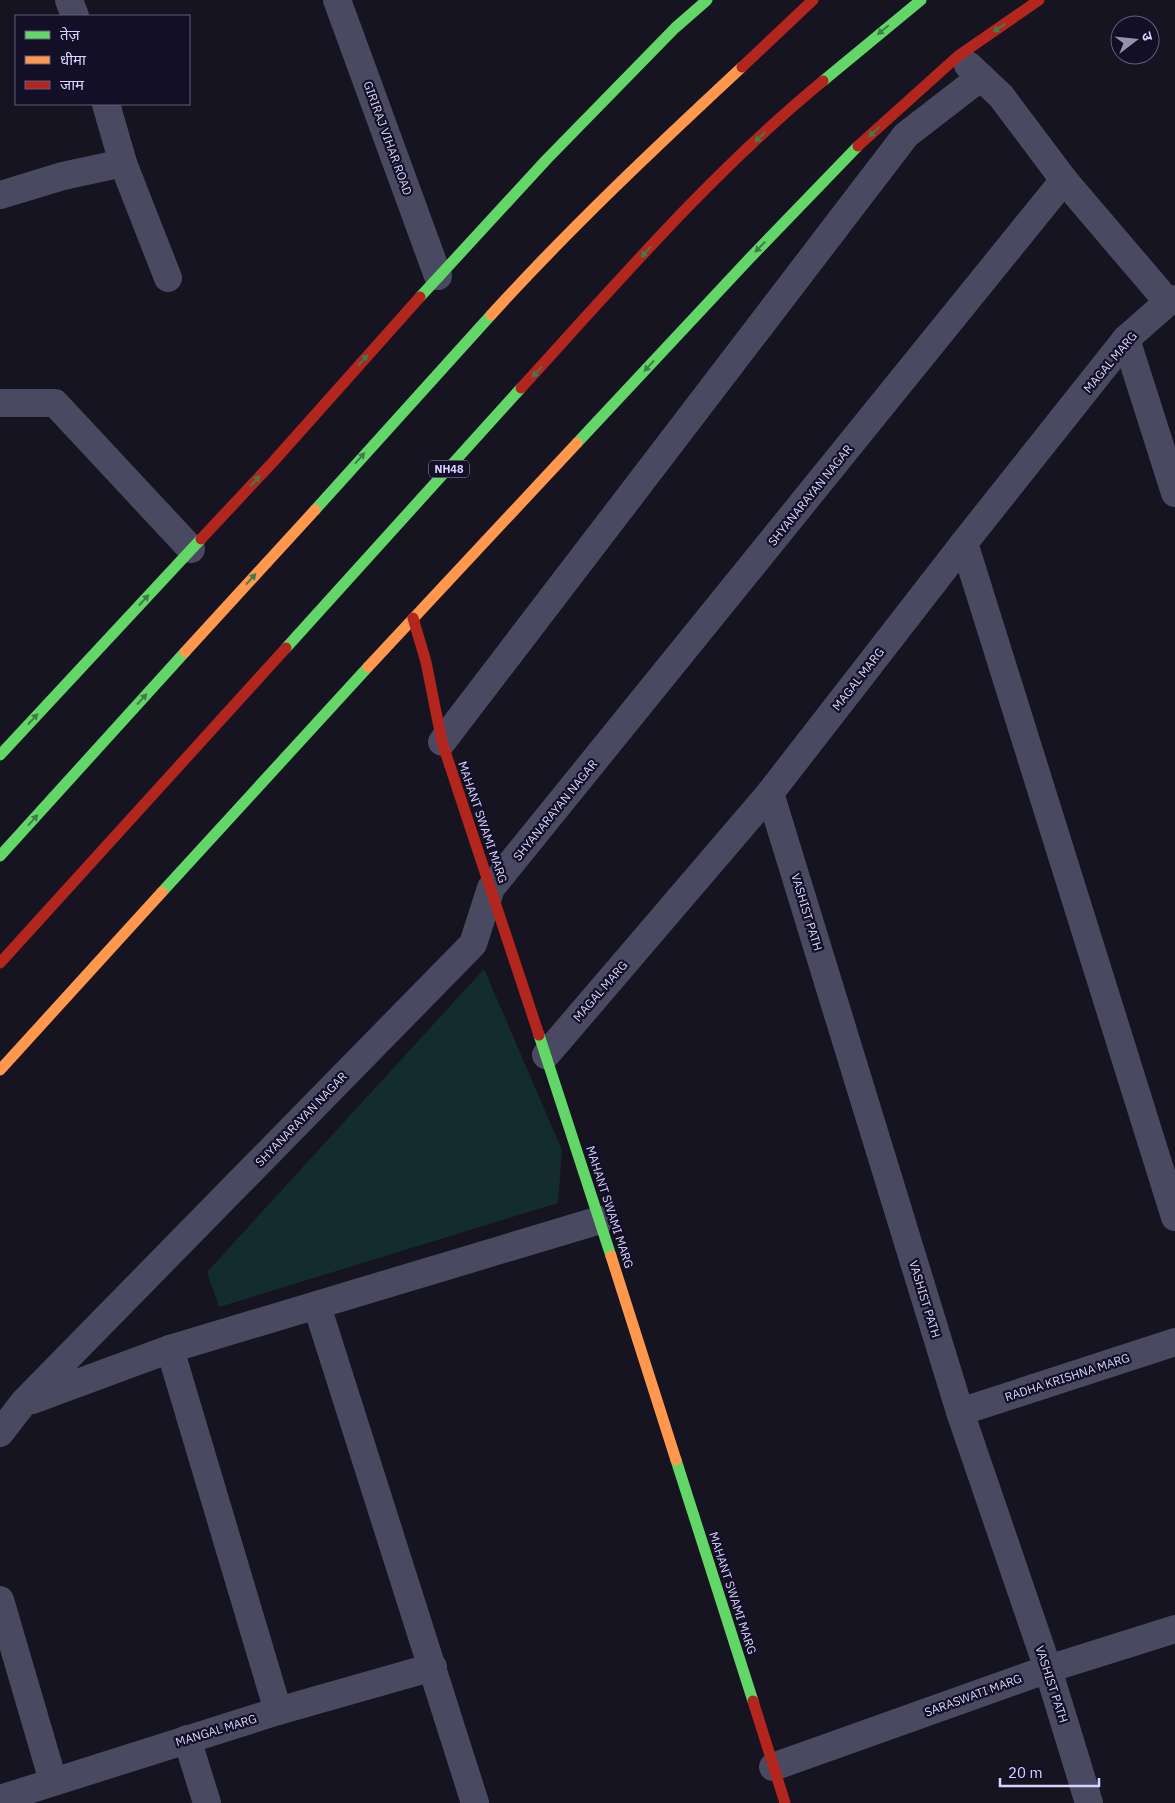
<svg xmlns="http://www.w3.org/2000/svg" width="1175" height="1803" viewBox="0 0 1175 1803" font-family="'IBM Plex Sans','Noto Sans Devanagari',sans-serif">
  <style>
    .green { fill: #132c2d }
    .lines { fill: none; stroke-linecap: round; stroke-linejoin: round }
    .street { stroke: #4a4962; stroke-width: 28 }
    .fast { stroke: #63d668; stroke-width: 11 }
    .slow { stroke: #ff974d; stroke-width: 11 }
    .jam { stroke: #b3261e; stroke-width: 11 }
    .oneway { fill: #3f7c4a }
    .labels { text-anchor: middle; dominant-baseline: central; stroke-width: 4.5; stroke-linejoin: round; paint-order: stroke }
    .shield { fill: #130f26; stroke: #9e99be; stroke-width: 1 }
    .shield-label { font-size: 11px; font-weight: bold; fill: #d9d4ff }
    .street-label { font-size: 12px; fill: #d9d4ff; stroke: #130f26 }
  </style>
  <rect width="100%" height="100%" fill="#161421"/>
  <path class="green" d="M484 969 562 1150 558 1203 219 1307 207 1272Z"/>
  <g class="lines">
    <g class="street">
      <path d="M69 0 75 16"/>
      <path d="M337 0 438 276"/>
      <path d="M968 65 1001 96 1064 180 1168 302"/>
      <path d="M123 163 168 278"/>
      <path d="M0 195 63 176 123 163 106 104"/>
      <path d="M1126 339 1175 493"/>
      <path d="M0 403H55L191 549"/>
      <path d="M964 543 1175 1217"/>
      <path d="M442 742 906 135 981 77"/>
      <path d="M770 793 960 1412 1048 1669 1089 1803"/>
      <path d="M546 1055 770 793 964 543 1126 339 1168 302 1175 299"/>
      <path d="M317 1306 475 1803"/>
      <path d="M170 1349 278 1711"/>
      <path d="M32 1400 170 1349 600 1220"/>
      <path d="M960 1412 1175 1342"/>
      <path d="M0 1433 24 1402 473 944 491 888 1064 180"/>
      <path d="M0 1600 53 1781"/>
      <path d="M187 1739 207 1803"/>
      <path d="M773 1767 1048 1669 1175 1629"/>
      <path d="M0 1799 278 1711 433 1667"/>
    </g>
    <g class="fast">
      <path d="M823 81 921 0"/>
      <path d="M420 297 547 159 675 28 707 0"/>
      <path d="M577 443 749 259 858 146"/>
      <path d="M315 510 491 315"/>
      <path d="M286 648 521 388"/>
      <path d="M0 755 201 539"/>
      <path d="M0 856 185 652"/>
      <path d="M162 892 368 667"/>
      <path d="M539 1035 611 1256"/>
      <path d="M676 1460 753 1701"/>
    </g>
    <g class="slow">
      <path d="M491 315C570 228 656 147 742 67"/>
      <path d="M185 652 315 510"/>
      <path d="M368 667 577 443"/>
      <path d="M0 1070 162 892"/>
      <path d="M611 1256 676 1460"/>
    </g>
    <g class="jam">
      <path d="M742 67 813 0"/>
      <path d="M858 146 958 56 1039 0"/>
      <path d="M521 388C618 282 712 172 823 81"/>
      <path d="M201 539 273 462 420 297"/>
      <path d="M413 618 426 662 442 742 539 1035"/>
      <path d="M0 963 286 648"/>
      <path d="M753 1701 785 1803"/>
    </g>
  </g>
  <defs><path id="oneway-solid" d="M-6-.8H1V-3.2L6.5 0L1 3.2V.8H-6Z" transform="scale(1.25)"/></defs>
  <g class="oneway">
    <use href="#oneway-solid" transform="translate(999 28) rotate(146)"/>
    <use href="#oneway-solid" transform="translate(883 30) rotate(140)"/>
    <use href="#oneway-solid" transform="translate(874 132) rotate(138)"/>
    <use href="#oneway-solid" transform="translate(760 137) rotate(135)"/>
    <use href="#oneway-solid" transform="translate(760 247) rotate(134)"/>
    <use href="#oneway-solid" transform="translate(646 252) rotate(132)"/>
    <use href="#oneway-solid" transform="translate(363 360) rotate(-48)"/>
    <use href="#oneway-solid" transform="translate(649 366) rotate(133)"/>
    <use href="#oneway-solid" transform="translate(537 372) rotate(132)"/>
    <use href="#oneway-solid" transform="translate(360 458) rotate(-48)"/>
    <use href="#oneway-solid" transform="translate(255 481) rotate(-47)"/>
    <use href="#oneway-solid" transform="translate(251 579) rotate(-48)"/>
    <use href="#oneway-solid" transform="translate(144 600) rotate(-47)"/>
    <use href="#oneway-solid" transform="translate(142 699) rotate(-48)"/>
    <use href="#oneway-solid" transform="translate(33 719) rotate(-47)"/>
    <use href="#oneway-solid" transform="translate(33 820) rotate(-48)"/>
  </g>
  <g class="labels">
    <rect class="shield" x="429" y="460.5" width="40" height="17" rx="4"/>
    <g class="shield-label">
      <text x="449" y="469">NH48</text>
    </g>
    <g class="street-label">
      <text transform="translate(388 138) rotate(70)">GIRIRAJ VIHAR ROAD</text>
      <text transform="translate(1110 362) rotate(-50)">MAGAL MARG</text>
      <text transform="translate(810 495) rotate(-51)">SHYANARAYAN NAGAR</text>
      <text transform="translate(858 679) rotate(-52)">MAGAL MARG</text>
      <text transform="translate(555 810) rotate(-51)">SHYANARAYAN NAGAR</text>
      <text transform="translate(483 822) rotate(71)">MAHANT SWAMI MARG</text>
      <text transform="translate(807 912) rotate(73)">VASHIST PATH</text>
      <text transform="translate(600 991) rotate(-49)">MAGAL MARG</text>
      <text transform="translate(301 1119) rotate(-46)">SHYANARAYAN NAGAR</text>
      <text transform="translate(610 1207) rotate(72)">MAHANT SWAMI MARG</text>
      <text transform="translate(925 1299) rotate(73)">VASHIST PATH</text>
      <text transform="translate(1067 1377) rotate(-18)">RADHA KRISHNA MARG</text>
      <text transform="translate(733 1593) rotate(72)">MAHANT SWAMI MARG</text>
      <text transform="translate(1052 1684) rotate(72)">VASHIST PATH</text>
      <text transform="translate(973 1695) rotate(-20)">SARASWATI MARG</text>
      <text transform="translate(216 1730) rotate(-17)">MANGAL MARG</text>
    </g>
  </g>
  <rect x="15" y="15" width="175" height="90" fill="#130f26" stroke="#625e7d"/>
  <rect x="25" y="31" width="25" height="8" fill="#63d668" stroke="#625e7d"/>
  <text x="60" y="40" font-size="15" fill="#d9d4ff">तेज़</text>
  <rect x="25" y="56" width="25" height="8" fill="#ff974d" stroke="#625e7d"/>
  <text x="60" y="65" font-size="15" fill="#d9d4ff">धीमा</text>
  <rect x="25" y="81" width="25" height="8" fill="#b3261e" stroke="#625e7d"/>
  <text x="60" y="90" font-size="15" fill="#d9d4ff">जाम</text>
  <g transform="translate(1135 40) rotate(74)"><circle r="24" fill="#130f26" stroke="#625e7d"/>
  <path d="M0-4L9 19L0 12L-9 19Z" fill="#9591b1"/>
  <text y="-8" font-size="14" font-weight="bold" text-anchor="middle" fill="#d9d4ff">उ</text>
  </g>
  <path d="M1000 1778v8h99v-8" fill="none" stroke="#d9d4ff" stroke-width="2.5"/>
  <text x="1008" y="1778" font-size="15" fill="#d9d4ff" stroke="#130f26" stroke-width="4" paint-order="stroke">20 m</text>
</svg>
